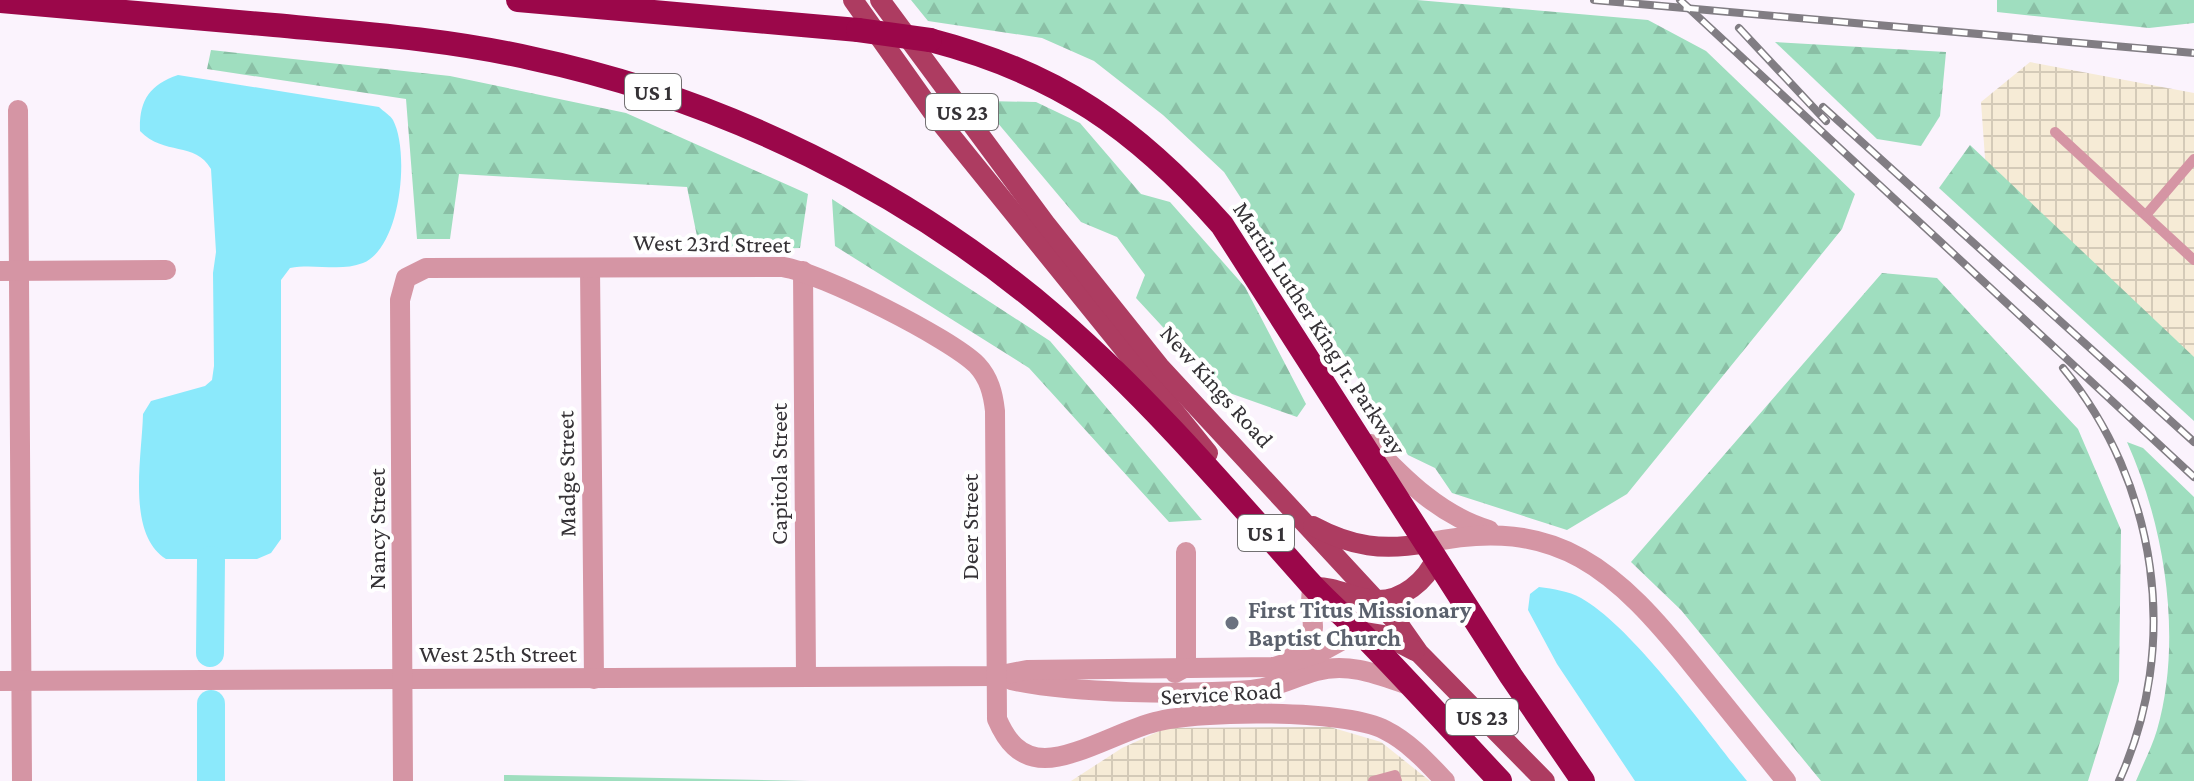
<svg xmlns="http://www.w3.org/2000/svg" width="2194" height="781" viewBox="0 0 2194 781" font-family="'Crimson Pro',serif">
  <style>
    .industrial { fill: url(#industrial-grid) }
    .forest { fill: url(#forest-firs) }
    .water { fill: #8be9fb }
    .lines { fill: none; stroke-linecap: round; stroke-linejoin: round }
    .river { stroke: #8be9fb; stroke-width: 28 }
    .lane { stroke: #d595a4; stroke-width: 10 }
    .street { stroke: #d595a4; stroke-width: 20 }
    .primary { stroke: #ad3c61; stroke-width: 20 }
    .highway { stroke: #9b074a; stroke-width: 24 }
    .rail-casing { stroke: #817d83; stroke-width: 8 }
    .rail { stroke: #fff; stroke-width: 5; stroke-dasharray: 15; stroke-linecap: butt }
    .highway-bridge { stroke: #9b074a; stroke-width: 24 }
    .worship-dot { fill: #6b7280; stroke: #fff; stroke-width: 3 }
    .labels { text-anchor: middle; dominant-baseline: central; stroke-width: 8; stroke-linejoin: round; paint-order: stroke }
    .shield { fill: #fff; stroke: #727072; stroke-width: 2 }
    .shield-label { font-size: 22px; font-weight: bold; fill: #353236 }
    .street-label { font-size: 24px; fill: #353236; stroke: #fff }
    .worship-label { font-size: 24px; font-weight: bold; fill: #5b616d; stroke: #fff; text-anchor: start }
  </style>
  <defs>
    <pattern id="industrial-grid" width="8" height="8" patternUnits="userSpaceOnUse" patternTransform="scale(2)"><rect width="8" height="8" fill="#f6ebd6"/><path d="M0 4h8M4 0v8" fill="none" stroke="#d4cab8"/></pattern>
    <pattern id="forest-firs" width="22" height="20" patternUnits="userSpaceOnUse" patternTransform="scale(2)"><rect width="22" height="20" fill="#9fdebf"/><path d="M5 1l3.5 6h-7zM16 11l3.5 6h-7z" fill="#8abfa5"/></pattern>
  </defs>
  <rect width="100%" height="100%" fill="#fbf3fd"/>
  <g class="industrial">
    <path d="M2030 62 2194 93V362L1986 172 1981 102Z"/>
    <path d="M1330 727 1381 742 1430 781H1071L1122 748 1166 728Z"/>
  </g>
  <g class="forest">
    <path d="M911 0H1417L1648 20 1706 51 1855 194 1842 229 1627 494 1567 530 1452 493 1435 468 1408 455 1224 172 1163 115 1094 61 1042 38 928 21Z"/>
    <path d="M1997 0H2194V23L2149 28 1997 12Z"/>
    <path d="M1775 42 1946 52 1940 116 1921 146 1877 139Z"/>
    <path d="M211 50 450 76 626 113 808 194 800 248 700 251 687 187 459 174 450 239H417L406 99 207 69Z"/>
    <path d="M988 101 1036 102 1080 123 1141 194 1170 202 1245 287 1306 404 1297 417 1221 390 1136 298 1145 275 1117 237 1081 222 986 109Z"/>
    <path d="M1970 145 2194 357V421L1939 188Z"/>
    <path d="M832 199 1050 341 1202 520 1169 522 1029 368 835 246Z"/>
    <path d="M1882 273 1937 278 2078 429 2121 530 2119 681 2088 781H1821L1681 610 1631 562Z"/>
    <path d="M2127 442 2143 448 2194 497V781H2136C2143 764 2152 747 2157 730 2183 640 2165 526 2127 442Z"/>
    <path d="M504 775 810 781H504Z"/>
  </g>
  <g class="water">
    <path d="M178 75 379 107C383 111 391 116 393 120 410 152 401 248 363 263 340 272 314 263 290 268L281 280V539L271 553 257 559H166C126 534 142 457 143 414L151 401 205 386 212 380 214 366 213 273 216 252 211 169C195 141 164 156 140 131 139 101 149 85 178 75Z"/>
    <path d="M1539 587C1554 589 1568 591 1581 598 1634 628 1706 731 1747 781H1635L1557 664 1528 610 1530 594Z"/>
  </g>
  <g class="lines">
    <g class="river">
      <path d="M210 653 211 560"/>
      <path d="M211 704V781"/>
    </g>
    <g class="lane">
      <path d="M2055 132 2194 260"/>
      <path d="M2146 215 2194 159"/>
      <path d="M1373 781 1395 775 1397 781"/>
    </g>
    <g class="street">
      <path d="M18 110 22 781"/>
      <path d="M590 268 594 679"/>
      <path d="M0 271 166 270"/>
      <path d="M803 271 806 676"/>
      <path d="M1371 444C1404 479 1441 516 1489 530"/>
      <path d="M1427 543C1558 514 1617 571 1694 667 1725 705 1755 743 1786 781"/>
      <path d="M1289 659C1330 637 1304 618 1313 587"/>
      <path d="M1175 673 1186 667V552"/>
      <path d="M1011 680C1075 694 1185 695 1251 690 1275 688 1294 677 1316 671 1350 662 1379 675 1411 686"/>
      <path d="M0 681 996 676 1027 670 1274 667 1319 653 1359 631"/>
      <path d="M403 781 400 300 406 278 426 268 783 267C821 273 950 338 977 365 989 378 993 393 995 411L997 719C1006 740 1019 758 1045 758 1076 758 1123 730 1155 722 1200 710 1345 709 1385 730 1409 742 1427 762 1445 781"/>
    </g>
    <g class="primary">
      <path d="M853 0 936 117 1208 453"/>
      <path d="M880 0 1045 223 1160 367 1400 626 1419 653 1545 781"/>
      <path d="M1313 526C1352 547 1383 551 1427 543"/>
      <path d="M1313 587C1337 586 1353 599 1376 600 1402 601 1426 581 1436 558"/>
      <path d="M1359 631 1384 635 1415 651"/>
    </g>
    <g class="highway">
      <path d="M518 0 858 30"/>
      <path d="M0 1C91 9 183 17 274 25 360 33 446 39 530 58 723 99 908 190 1058 319 1150 399 1229 492 1309 582 1325 600 1343 615 1360 632 1408 681 1453 731 1500 781"/>
      <path d="M930 40C1057 73 1136 128 1222 225L1511 676 1583 781"/>
    </g>
    <g class="rail-casing">
      <g id="rail">
        <path d="M1594 0 2194 53"/>
        <path d="M1680 0 2194 477"/>
        <path d="M1739 28 1826 121"/>
        <path d="M1823 107 2194 442"/>
        <path d="M2063 368C2158 484 2181 645 2119 781"/>
      </g>
    </g>
    <use href="#rail" class="rail"/>
    <path class="highway-bridge" d="M858 30 930 40"/>
  </g>
  <circle class="worship-dot" cx="1232" cy="623" r="8"/>
  <g class="labels">
    <g class="shield">
      <rect x="625" y="74" width="56" height="36" rx="6"/>
      <rect x="926" y="94" width="72" height="36" rx="6"/>
      <rect x="1238" y="515" width="56" height="36" rx="6"/>
      <rect x="1446" y="699" width="72" height="36" rx="6"/>
    </g>
    <g class="shield-label">
      <text x="653" y="92">US 1</text>
      <text x="962" y="112">US 23</text>
      <text x="1266" y="533">US 1</text>
      <text x="1482" y="717">US 23</text>
    </g>
    <g class="street-label">
      <text transform="translate(712 243) rotate(1)">West 23rd Street</text>
      <text transform="translate(1320 328) rotate(57)">Martin Luther King Jr. Parkway</text>
      <text transform="translate(1217 386) rotate(48)">New Kings Road</text>
      <text transform="translate(566 474) rotate(-91)">Madge Street</text>
      <text transform="translate(778 474) rotate(-90)">Capitola Street</text>
      <text transform="translate(969 527) rotate(-90)">Deer Street</text>
      <text transform="translate(376 529) rotate(-90)">Nancy Street</text>
      <text x="498" y="653">West 25th Street</text>
      <text transform="translate(1221 693) rotate(-3)">Service Road</text>
    </g>
    <g class="worship-label">
      <text x="1248" y="609">First Titus Missionary<tspan x="1248" dy="28">Baptist Church</tspan></text>
    </g>
  </g>
</svg>
